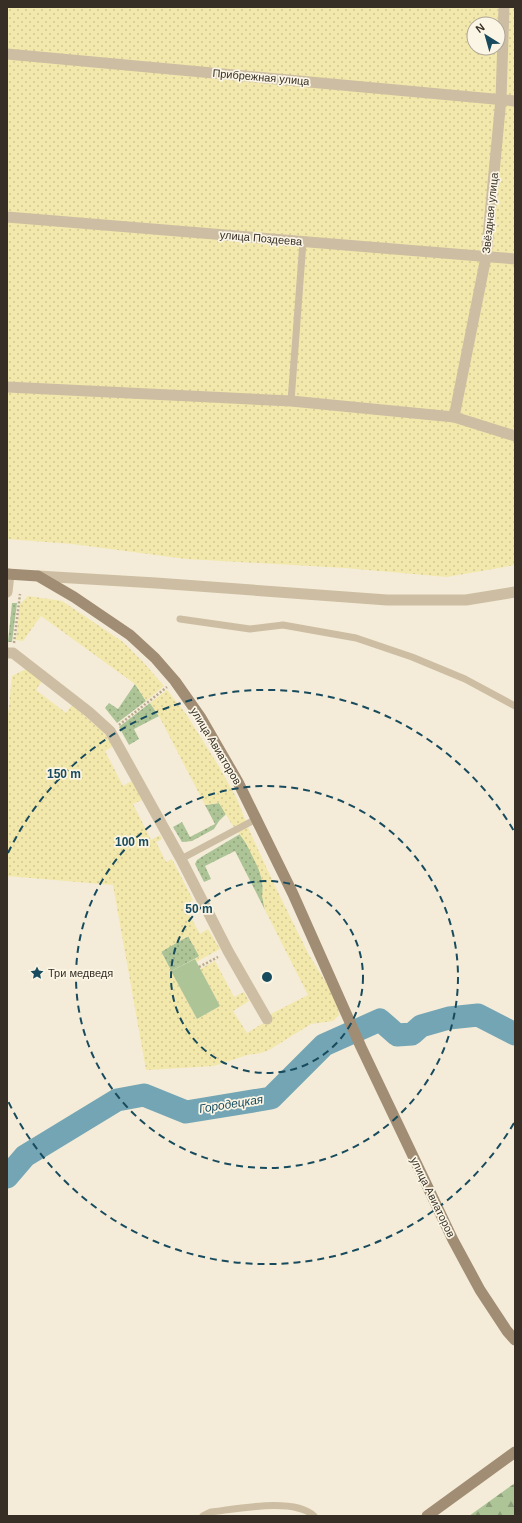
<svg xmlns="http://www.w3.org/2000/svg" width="522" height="1523" viewBox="0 0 522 1523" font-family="Arial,sans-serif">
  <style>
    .grass { fill: url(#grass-dots) }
    .forest { fill: url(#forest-firs) }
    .sand { fill: url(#sand-dots); fill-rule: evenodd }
    .pitch { fill: #adc497 }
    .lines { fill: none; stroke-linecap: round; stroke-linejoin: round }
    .river { stroke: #74a5b4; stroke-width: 23 }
    .path { stroke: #b9a88d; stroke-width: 2.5; stroke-dasharray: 2 2; stroke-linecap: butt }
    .service { stroke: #cdbea3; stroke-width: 7 }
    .minor { stroke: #cdbea3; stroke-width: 11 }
    .tertiary { stroke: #cdbea3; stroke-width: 11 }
    .secondary { stroke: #a18d74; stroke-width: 11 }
    .ring { fill: none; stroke: #174b5d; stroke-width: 2; stroke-dasharray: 7 5 }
    .labels { text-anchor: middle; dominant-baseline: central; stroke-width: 3.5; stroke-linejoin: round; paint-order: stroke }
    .street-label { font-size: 11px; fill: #372f26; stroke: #fbf5e5 }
    .poi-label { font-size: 11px; fill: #372f26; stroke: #fbf5e5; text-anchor: start }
    .water-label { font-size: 12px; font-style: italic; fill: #174b5d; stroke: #fbf5e5 }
    .centre { fill: #174b5d; stroke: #fbf5e5; stroke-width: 2 }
    .ring-label { font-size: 12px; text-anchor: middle; font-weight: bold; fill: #174b5d; stroke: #fbf5e5; stroke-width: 3.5; stroke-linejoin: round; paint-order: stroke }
  </style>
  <defs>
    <pattern id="grass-dots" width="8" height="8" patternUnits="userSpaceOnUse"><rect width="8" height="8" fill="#adc497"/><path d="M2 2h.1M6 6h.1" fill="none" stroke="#8ea07b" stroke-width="1.8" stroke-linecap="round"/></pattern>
    <pattern id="forest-firs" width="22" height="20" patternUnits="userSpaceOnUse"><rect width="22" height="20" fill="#adc497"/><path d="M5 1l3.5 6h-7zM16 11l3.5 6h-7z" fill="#8ea07b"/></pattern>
    <pattern id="sand-dots" width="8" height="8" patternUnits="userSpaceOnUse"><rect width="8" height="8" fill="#f3e8ab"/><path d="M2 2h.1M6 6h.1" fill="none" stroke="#d1c793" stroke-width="1.8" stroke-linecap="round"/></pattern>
  </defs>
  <rect width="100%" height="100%" fill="#f4ecd8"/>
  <g class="grass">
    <path d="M12 603H17L12 642H8Z"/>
    <path d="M135 684 146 701 117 723 105 708 109 703 118 709Z"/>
    <path d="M150 703 159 716 134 729 139 739 129 745 119 727Z"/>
    <path d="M219 803 226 814 219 821 214 829 192 841 182 842 173 827 182 822 190 837 215 824 205 805Z"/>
    <path d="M240 834C248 846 256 859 260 873 264 884 262 897 265 910L235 851 205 866 211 879 204 882 195 864 197 860 203 856Z"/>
    <path d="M189 936 200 956 171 971 161 951Z"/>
  </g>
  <path class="forest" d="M515 1483V1516H469Z"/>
  <g class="sand">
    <path d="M7 7H515V565L447 577 345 568 186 559 72 544 7 539ZM474 24H498V48H474Z"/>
    <path d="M28 596 62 601 123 642 144 663 164 686 146 701 135 684 41 616 23 641 16 640 20 604Z"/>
    <path d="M26 669 42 681 36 690 66 713 72 705 102 731 114 746 105 751 123 786 132 781 142 800 133 804 151 840 160 835 162 839 156 842 166 862 172 859 193 900 184 905 200 934 208 929 220 949 196 962 195 959 199 956 188 936 161 952 197 1019 220 1006 200 969 215 961 234 997 244 992 249 1001 233 1011 247 1033 265 1022 269 1015 308 995 265 910 262 896 263 886 260 872 246 843 231 823 219 803 205 805 159 716 150 703 167 690 186 714 218 765 237 799 250 832 275 886 309 955 329 987 338 1009 339 1015 333 1021 311 1024 269 1050 261 1053 247 1055 214 1066 146 1070 113 885 7 876V724L12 676Z"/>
  </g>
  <path class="pitch" d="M195 959 220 1006 197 1019 171 971Z"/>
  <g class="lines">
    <path class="river" d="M7 1177 25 1156 117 1100 144 1095 186 1112 271 1098 324 1045 380 1020 397 1035 412 1034 421 1026 449 1018 478 1015 515 1034"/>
    <g class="path">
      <path d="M14 643 20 594"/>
      <path d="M119 725 167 687"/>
      <path d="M199 967 218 957"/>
    </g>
    <g class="service">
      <path d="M291 401 303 242"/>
      <path d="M180 619 250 629 283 625 356 638 412 657 465 679 515 706"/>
      <path d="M181 859 256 819"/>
      <path d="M203 1516 211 1512C237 1509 294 1497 314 1516"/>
    </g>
    <g class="minor">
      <path d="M7 54 515 101"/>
      <path d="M7 217 515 259"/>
      <path d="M7 387 291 401 454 417 515 436"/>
      <path d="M454 417 486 257 501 99 504 7"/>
      <path d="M7 653H13L89 712 110 731 181 859 228 951 267 1019"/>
    </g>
    <g class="tertiary">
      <path d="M38 576 156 583 387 600H466L515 592"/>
      <path d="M7 592 9 574"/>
    </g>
    <g class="secondary">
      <path d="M7 574 38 576 74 597 130 635 155 658 175 681 201 718 238 782 293 894 361 1047 453 1240 480 1290 507 1331 515 1340"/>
      <path d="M427 1516 515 1452"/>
    </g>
  </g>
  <g class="ring">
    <circle cx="267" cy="977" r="96"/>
    <circle cx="267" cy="977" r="191"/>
    <path d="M514 1123A287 287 0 0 1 8 1101M8 853A287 287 0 0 1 514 831"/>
  </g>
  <defs>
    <g id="sight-bare" transform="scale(1.08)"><path d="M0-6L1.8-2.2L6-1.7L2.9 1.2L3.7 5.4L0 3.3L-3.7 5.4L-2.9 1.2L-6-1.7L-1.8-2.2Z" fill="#174b5d" stroke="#fbf5e5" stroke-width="2.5" paint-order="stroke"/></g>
  </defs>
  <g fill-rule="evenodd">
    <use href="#sight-bare" x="37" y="973"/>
  </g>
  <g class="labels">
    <g class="street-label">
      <text transform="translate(261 77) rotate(5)">Прибрежная улица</text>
      <text transform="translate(490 213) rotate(-84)">Звёздная улица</text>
      <text transform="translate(261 238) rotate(5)">улица Поздеева</text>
      <text transform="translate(216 746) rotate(59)">улица Авиаторов</text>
      <text transform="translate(433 1197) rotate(64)">улица Авиаторов</text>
    </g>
    <g class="poi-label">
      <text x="48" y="973">Три медведя</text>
    </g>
    <g class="water-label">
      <text transform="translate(231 1104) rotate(-9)">Городецкая</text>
    </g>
  </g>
  <circle cx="267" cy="977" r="6" class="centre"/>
  <g class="ring-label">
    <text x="64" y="778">150 m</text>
    <text x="132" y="846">100 m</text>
    <text x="199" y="913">50 m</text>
  </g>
  <rect width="522" height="1523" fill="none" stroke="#372f26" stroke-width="16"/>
  <g transform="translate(486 36) rotate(323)"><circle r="19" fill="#fbf5e5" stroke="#ada699"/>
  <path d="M0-3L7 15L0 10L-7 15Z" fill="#174b5d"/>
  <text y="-6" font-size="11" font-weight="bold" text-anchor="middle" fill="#372f26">N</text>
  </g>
</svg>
